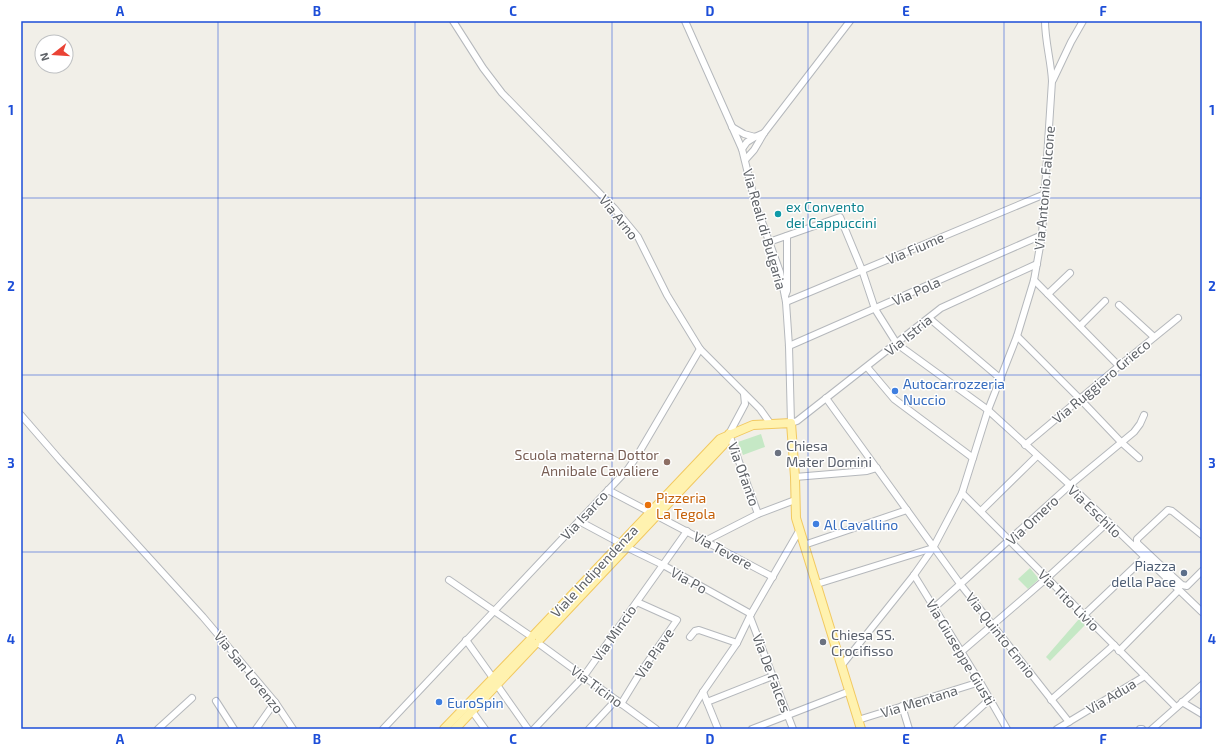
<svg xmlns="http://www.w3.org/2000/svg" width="1223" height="750" viewBox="0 0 1223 750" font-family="'Exo 2',sans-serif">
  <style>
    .green { fill: #c5e8c5 }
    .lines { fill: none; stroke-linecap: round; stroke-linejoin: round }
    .minor-casing { stroke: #b5b8bc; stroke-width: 8 }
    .major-casing { stroke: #f2c960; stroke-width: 10 }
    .minor { stroke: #fff; stroke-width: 6 }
    .major { stroke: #fff2af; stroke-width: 8 }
    .grid { fill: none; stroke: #1d4ed8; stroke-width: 1; stroke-opacity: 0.55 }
    .culture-dot { fill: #0f9aa8; stroke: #fff; stroke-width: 1.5 }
    .shop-dot { fill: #3f7fe0; stroke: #fff; stroke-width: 1.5 }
    .worship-dot { fill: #6b7280; stroke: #fff; stroke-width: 1.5 }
    .education-dot { fill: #8d6e63; stroke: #fff; stroke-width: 1.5 }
    .food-dot { fill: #e8710a; stroke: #fff; stroke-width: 1.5 }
    .service-dot { fill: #5c6f8a; stroke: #fff; stroke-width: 1.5 }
    .labels { text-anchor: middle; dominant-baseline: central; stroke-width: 3; stroke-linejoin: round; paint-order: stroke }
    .street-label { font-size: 14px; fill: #5f6368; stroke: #fff }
    .culture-label { font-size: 14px; fill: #0d838f; stroke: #fff; text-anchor: start }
    .shop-label { font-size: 14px; fill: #366cbe; stroke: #fff; text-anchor: start }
    .worship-label { font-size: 14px; fill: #5b616d; stroke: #fff; text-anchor: start }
    .education-label { font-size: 14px; fill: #785e54; stroke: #fff; text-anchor: end }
    .food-label { font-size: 14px; fill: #c56008; stroke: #fff; text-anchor: start }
    .service-label { font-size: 14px; fill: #4e5e75; stroke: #fff; text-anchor: end }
    .neatline { fill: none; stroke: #1d4ed8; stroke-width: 1.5 }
    .grid-label { font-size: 13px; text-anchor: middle; font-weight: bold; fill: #1d4ed8 }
  </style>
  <rect width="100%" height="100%" fill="#f1efe8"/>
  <g class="green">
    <path d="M761 434 765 447 743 455 738 442Z"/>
    <path d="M1030 568 1039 579 1028 589 1018 579Z"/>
    <path d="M1079 619 1085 625 1050 661 1046 657Z"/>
  </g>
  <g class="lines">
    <g class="minor-casing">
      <g id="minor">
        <path d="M453 21 483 68 502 93 614 208 638 237 667 295 700 349 760 409 770 423"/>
        <path d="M685 21 742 149 755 202 780 272 786 302 789 346 791 423 797 421 941 308 1037 264"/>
        <path d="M1053 80 1071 42 1083 21"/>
        <path d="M732 127 744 134 755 137 764 133"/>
        <path d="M742 149 747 142 755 137"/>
        <path d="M745 160 754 150 764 133 850 21"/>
        <path d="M769 242 840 217 862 270 875 309 897 344 988 410 1070 485 1202 612"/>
        <path d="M1034 280 1119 366"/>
        <path d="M1048 294 1070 273"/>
        <path d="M785 296 787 291V236"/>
        <path d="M786 302 1045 194"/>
        <path d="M1119 305 1154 337"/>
        <path d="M929 318 1001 379"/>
        <path d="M1080 326 1105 301"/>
        <path d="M1017 336 1080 399 1121 442 1139 458"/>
        <path d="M789 346 1042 235"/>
        <path d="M867 367 894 399 973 458"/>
        <path d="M744 394 745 404 729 434 758 514"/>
        <path d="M826 398 961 585 1069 722"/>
        <path d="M21 415 60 460 203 617 275 702 293 729"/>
        <path d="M1025 445 1119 366 1178 318"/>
        <path d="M795 477 867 471 877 468"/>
        <path d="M608 490 773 577"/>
        <path d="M962 493 1176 707"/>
        <path d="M981 511 1037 456"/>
        <path d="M579 521 620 543"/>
        <path d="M705 541 758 514 795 500"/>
        <path d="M804 545 907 510"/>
        <path d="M626 547 663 565 751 614"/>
        <path d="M914 575 980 682 1007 729"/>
        <path d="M1171 575 1137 543V539L1168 510 1172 511 1202 535"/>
        <path d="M1169 576 1171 575 1182 585 1187 586 1202 571"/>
        <path d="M449 580 532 637"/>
        <path d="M817 584 933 548"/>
        <path d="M935 607 1070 485 1134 432 1140 424 1144 415"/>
        <path d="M1084 615 1144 558"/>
        <path d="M750 617 793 729"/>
        <path d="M690 637 695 631 699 630 737 643"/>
        <path d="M466 640 493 678"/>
        <path d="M538 643 656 729"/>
        <path d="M1119 651 1179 590"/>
        <path d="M961 652 1047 578 1108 522"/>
        <path d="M842 665 914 575 933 548 962 493 988 410 1017 336 1034 280 1042 235 1052 81C1051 61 1045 41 1045 21"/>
        <path d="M497 685 528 729"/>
        <path d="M703 692 718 729"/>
        <path d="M1051 700 1114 645"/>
        <path d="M216 701 234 729"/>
        <path d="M707 702 773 676"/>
        <path d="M1182 702 1202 714"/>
        <path d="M621 704 640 673 677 620 637 602"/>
        <path d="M902 706 909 729"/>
        <path d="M472 711 485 729"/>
        <path d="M858 720 980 682"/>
        <path d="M158 729 192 698"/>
        <path d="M256 729 275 702"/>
        <path d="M383 729 628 469 637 456 700 349"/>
        <path d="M534 729 584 676 687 531"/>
        <path d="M589 729 616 700"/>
        <path d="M680 729 703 692 737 643 751 614 799 531"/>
        <path d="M752 729 850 691"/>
        <path d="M957 729 990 699"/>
        <path d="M1057 729 1145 676"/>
        <path d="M1140 729H1142"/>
        <path d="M1152 729 1202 685"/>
      </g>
    </g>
    <g class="major-casing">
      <g id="major">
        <path d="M533 636 720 439 753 425 791 423 795 477 796 518 861 729"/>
        <path d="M540 639 725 443 729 434"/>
        <path d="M444 729 531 639"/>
        <path d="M455 729 535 644"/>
      </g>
    </g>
    <use href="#minor" class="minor"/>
    <use href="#major" class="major"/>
  </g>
  <path class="grid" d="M218 21V729M415 21V729M612 21V729M808 21V729M1004 21V729M21 198H1202M21 375H1202M21 552H1202"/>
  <circle class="culture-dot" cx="778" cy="214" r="4"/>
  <g class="shop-dot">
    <circle cx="895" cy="391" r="4"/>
    <circle cx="816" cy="524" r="4"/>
    <circle cx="439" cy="702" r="4"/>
  </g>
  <g class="worship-dot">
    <circle cx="778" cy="453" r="4"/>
    <circle cx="823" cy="642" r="4"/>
  </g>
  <circle class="education-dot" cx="667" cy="462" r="4"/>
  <circle class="food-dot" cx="648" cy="505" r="4"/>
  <circle class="service-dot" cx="1184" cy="573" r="4"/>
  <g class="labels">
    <g class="street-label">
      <text transform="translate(1044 188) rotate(-85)">Via Antonio Falcone</text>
      <text transform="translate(619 217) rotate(51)">Via Arno</text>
      <text transform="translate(765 229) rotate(74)">Via Reali di Bulgaria</text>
      <text transform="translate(915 248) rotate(-23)">Via Fiume</text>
      <text transform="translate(916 291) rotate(-24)">Via Pola</text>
      <text transform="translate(908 335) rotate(-39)">Via Istria</text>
      <text transform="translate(1101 381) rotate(-40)">Via Ruggiero Grieco</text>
      <text transform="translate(744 474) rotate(70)">Via Ofanto</text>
      <text transform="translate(1095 511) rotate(44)">Via Eschilo</text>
      <text transform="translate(584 515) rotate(-47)">Via Isarco</text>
      <text transform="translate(1032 520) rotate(-43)">Via Omero</text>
      <text transform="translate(723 550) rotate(28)">Via Tevere</text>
      <text transform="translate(594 571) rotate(-47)">Viale Indipendenza</text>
      <text transform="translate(689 580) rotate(29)">Via Po</text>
      <text transform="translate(1069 600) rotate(45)">Via Tito Livio</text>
      <text transform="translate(614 633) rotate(-55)">Via Mincio</text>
      <text transform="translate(1001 635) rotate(52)">Via Quinto Ennio</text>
      <text transform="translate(961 652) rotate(59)">Via Giuseppe Giusti</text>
      <text transform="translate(654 653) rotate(-56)">Via Piave</text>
      <text transform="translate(249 672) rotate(51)">Via San Lorenzo</text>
      <text transform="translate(772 673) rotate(69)">Via De Falces</text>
      <text transform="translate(597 686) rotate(36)">Via Ticino</text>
      <text transform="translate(1111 696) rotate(-31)">Via Adua</text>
      <text transform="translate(919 701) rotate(-17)">Via Mentana</text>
    </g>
    <g class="culture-label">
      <text x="786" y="206">ex Convento<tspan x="786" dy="16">dei Cappuccini</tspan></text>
    </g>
    <g class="shop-label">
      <text x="903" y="383">Autocarrozzeria<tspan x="903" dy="16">Nuccio</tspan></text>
      <text x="824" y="524">Al Cavallino</text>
      <text x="447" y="702">EuroSpin</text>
    </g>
    <g class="worship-label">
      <text x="786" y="445">Chiesa<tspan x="786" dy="16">Mater Domini</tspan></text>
      <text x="831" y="634">Chiesa SS.<tspan x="831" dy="16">Crocifisso</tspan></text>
    </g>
    <g class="education-label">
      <text x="659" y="454">Scuola materna Dottor<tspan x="659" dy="16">Annibale Cavaliere</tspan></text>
    </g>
    <g class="food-label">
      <text x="656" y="497">Pizzeria<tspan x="656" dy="16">La Tegola</tspan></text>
    </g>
    <g class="service-label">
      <text x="1176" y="565">Piazza<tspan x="1176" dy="16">della Pace</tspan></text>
    </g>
  </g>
  <rect width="1223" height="750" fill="none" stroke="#ffffff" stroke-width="44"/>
  <g transform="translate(54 54) rotate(253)"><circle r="19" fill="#ffffff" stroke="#bfc1c3"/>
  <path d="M0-3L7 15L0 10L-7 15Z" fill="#ea4335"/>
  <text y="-6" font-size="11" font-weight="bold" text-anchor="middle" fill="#5f6368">N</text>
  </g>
  <rect x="22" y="22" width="1179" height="706" class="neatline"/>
  <g class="grid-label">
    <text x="120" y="16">A</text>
    <text x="317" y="16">B</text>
    <text x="513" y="16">C</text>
    <text x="710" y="16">D</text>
    <text x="906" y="16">E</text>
    <text x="1103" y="16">F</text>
    <text x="11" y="115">1</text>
    <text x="1212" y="115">1</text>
    <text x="11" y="291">2</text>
    <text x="1212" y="291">2</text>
    <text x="11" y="468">3</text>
    <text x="1212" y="468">3</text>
    <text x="11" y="644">4</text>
    <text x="1212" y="644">4</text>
    <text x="120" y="744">A</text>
    <text x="317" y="744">B</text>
    <text x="513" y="744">C</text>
    <text x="710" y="744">D</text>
    <text x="906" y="744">E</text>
    <text x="1103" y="744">F</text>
  </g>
</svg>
